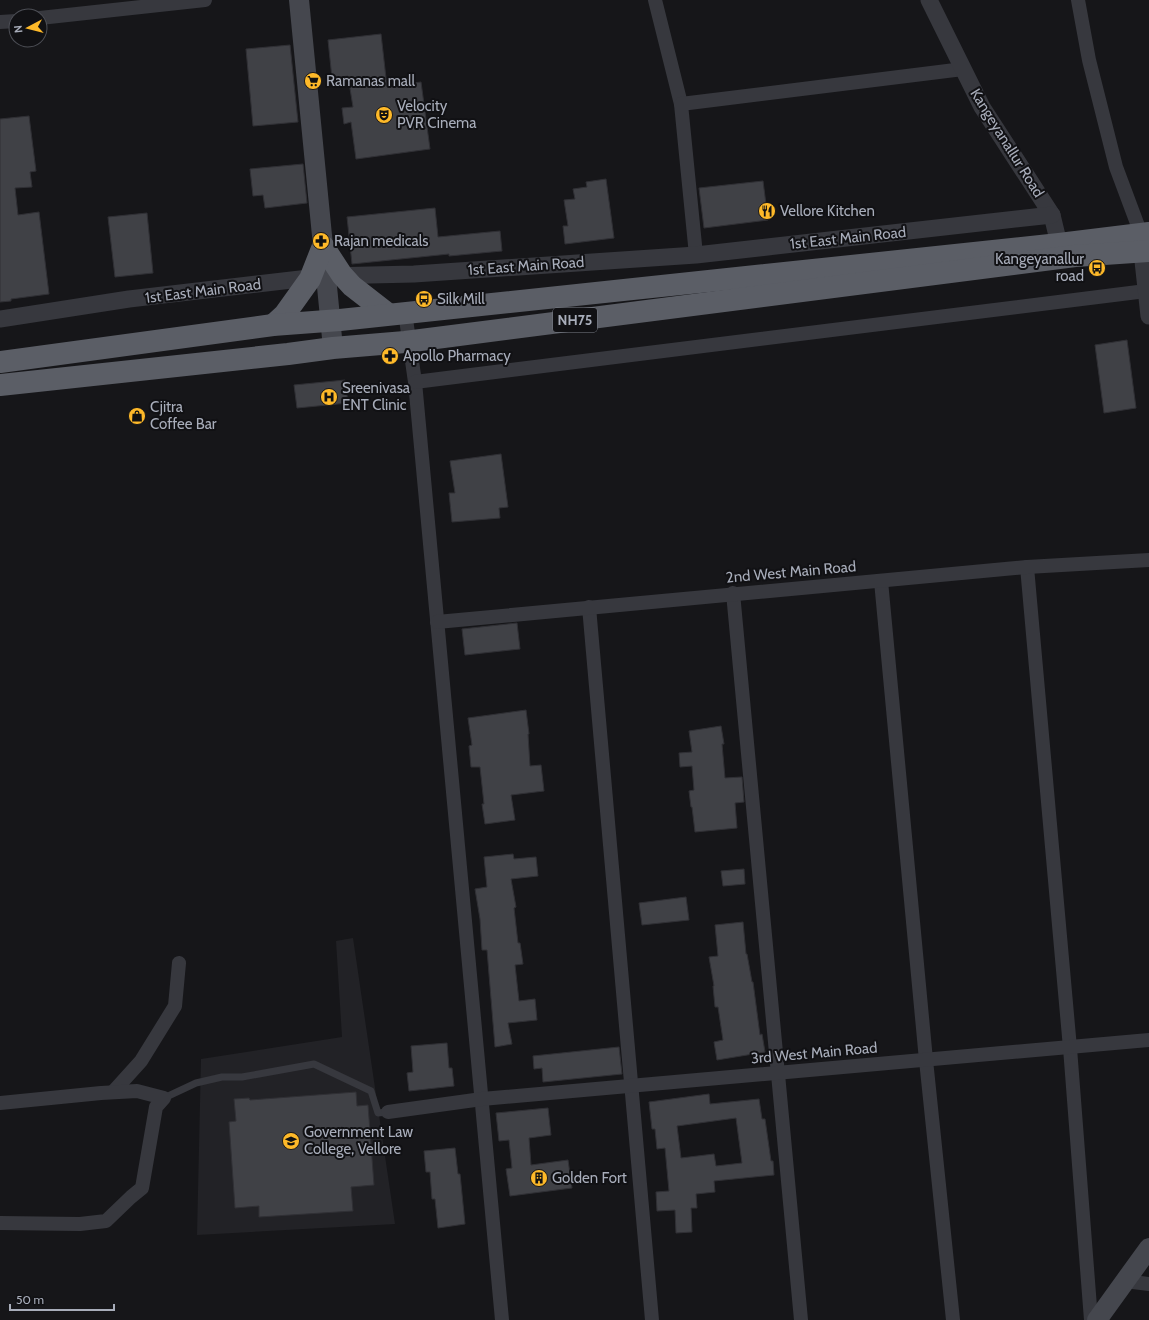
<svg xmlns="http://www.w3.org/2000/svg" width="1149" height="1320" viewBox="0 0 1149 1320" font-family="Cabin,sans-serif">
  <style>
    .built { fill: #222226 }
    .building { fill: #404146; stroke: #303035; fill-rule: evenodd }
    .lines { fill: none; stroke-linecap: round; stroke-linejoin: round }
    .service { stroke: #37383e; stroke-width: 7 }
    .minor { stroke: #37383e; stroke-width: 14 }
    .tertiary { stroke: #37383e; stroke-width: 17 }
    .secondary { stroke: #45474e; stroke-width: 20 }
    .trunk { stroke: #5b5e66; stroke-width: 22 }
    .labels { text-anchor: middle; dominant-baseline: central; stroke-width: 4; stroke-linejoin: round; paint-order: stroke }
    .shield { fill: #111114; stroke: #7b7e88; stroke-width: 1 }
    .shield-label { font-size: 14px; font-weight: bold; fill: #a8adba }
    .poi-label { font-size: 15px; fill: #a8adba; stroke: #111114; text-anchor: start }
    .street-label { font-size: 15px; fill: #a8adba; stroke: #111114 }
  </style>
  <rect width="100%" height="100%" fill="#161619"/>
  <path class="built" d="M353 938 395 1224 197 1235 201 1059 342 1037 336 941Z"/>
  <g class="building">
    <path d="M381 34 387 87 421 82 430 149 356 159 351 122 344 124 342 108 353 107 348 76 332 78 328 40Z"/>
    <path d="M290 45 298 122 253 126 246 49Z"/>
    <path d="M29 116 36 171 30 172 32 187 15 188 18 215 39 212 49 294 11 299V301L0 302V119Z"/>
    <path d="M303 164 307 203 265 208 263 195 253 196 250 169Z"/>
    <path d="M606 179 614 238 565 244 563 226H568L564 200 575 199 573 189 587 187 586 182Z"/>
    <path d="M763 181 768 220 704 228 699 188Z"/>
    <path d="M435 208 438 237 500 231 502 251 449 256V254L352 264 347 217Z"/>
    <path d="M147 213 153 273 115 277 108 217Z"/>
    <path d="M1127 340 1136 408 1104 413 1095 345Z"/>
    <path d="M345 380 348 403 297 408 294 385Z"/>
    <path d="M501 454 508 507 499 508 500 518 452 522 449 493H455L450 461Z"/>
    <path d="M517 623 520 649 465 655 462 629Z"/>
    <path d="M526 710 529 734H528L530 766 541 765 544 791 511 795 515 820 485 824 482 804H484L480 767H471L469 746 472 745 468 718Z"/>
    <path d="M721 726 724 744H722L725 778 742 777 744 802 735 803 737 828 695 832 692 807H691L689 791 694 790 692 766 680 767 679 753 692 752 689 731Z"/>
    <path d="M513 854 514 859 536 857 538 876 511 879 516 907 514 908 518 943H520L523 964 515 965 519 1001 535 999 537 1020 508 1023 512 1044 495 1047 487 950H482L480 919 475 889 487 887 484 857Z"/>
    <path d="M744 869 745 884 723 886 721 871Z"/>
    <path d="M686 897 689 920 642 925 639 903Z"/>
    <path d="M743 922 746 954H747L752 982H753L760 1035 762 1034 765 1052 717 1060 714 1042 723 1040 718 1007H715L713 986H714L709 957 718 956 715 925Z"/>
    <path d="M447 1043 449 1068H452L454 1086 409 1091 407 1073 413 1072 411 1046Z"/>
    <path d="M619 1047 622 1074 543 1082 542 1068 534 1069 533 1056Z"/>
    <path d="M356 1092 357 1106 368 1105 374 1185 351 1187 353 1211 259 1217V1206L235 1208 229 1122 236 1121 234 1099 249 1098 250 1100Z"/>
    <path d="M709 1094 710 1104 759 1099 762 1119H765L771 1161H773L774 1175 714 1181 715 1192 696 1194 697 1208H691L692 1232 676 1233 675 1210 657 1211 656 1192 669 1191 665 1148 657 1149 655 1129H652L649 1102ZM736 1118 742 1163 716 1166 714 1154 681 1158 677 1126Z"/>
    <path d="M548 1108 551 1135 529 1138 531 1165 568 1160 572 1188 510 1196 506 1169 512 1168 509 1140 499 1141 496 1113Z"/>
    <path d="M455 1148 458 1174H460L465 1224 438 1228 435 1199H432L430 1172H426L424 1151Z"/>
  </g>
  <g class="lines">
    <path class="service" d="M164 1098 196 1083 222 1077H242L314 1064 371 1091 378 1113 388 1112"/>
    <g class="minor">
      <path d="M655 0 681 104"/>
      <path d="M1078 0 1089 60 1116 167 1141 234V241"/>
      <path d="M40 18 205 0"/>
      <path d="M0 22 16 21"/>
      <path d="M696 255 681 104 963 69"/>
      <path d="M405 312 415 382 502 1320"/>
      <path d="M415 382 1146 291"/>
      <path d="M1027 567 1070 1048 1091 1320"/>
      <path d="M881 581 926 1060 953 1320"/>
      <path d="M733 593 801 1320"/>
      <path d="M589 607 652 1320"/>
      <path d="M437 622 1027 567 1149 560"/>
      <path d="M113 1092 141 1061 175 1006 179 963"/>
      <path d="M0 1103 101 1093 137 1091 164 1098 156 1107 142 1188 131 1197 106 1221 80 1224 0 1223"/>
      <path d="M388 1112 482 1099 1149 1040"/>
      <path d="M1125 1281 1149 1284"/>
    </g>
    <g class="tertiary">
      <path d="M929 0 982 107 1052 215 1059 244 1061 256"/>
      <path d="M1142 252 1149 316"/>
      <path d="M0 319 129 299 326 276 414 274 696 255 1052 215"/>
    </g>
    <g class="secondary">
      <path d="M299 0 333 348"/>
      <path d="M1097 1320 1149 1248"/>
    </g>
    <g class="trunk">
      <path d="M323 246 342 275 352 286 388 314"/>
      <path d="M273 325 285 314 310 279 323 246"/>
      <path d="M0 362 273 325 340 320 1059 244 1149 233"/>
      <path d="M0 385 288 354 333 348 405 342 1075 256 1149 251"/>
    </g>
  </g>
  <defs>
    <g id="supermarket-disc" transform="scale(0.9)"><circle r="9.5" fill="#feb929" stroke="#111114"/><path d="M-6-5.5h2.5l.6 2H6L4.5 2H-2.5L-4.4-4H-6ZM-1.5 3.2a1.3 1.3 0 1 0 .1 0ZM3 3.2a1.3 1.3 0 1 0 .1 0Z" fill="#111"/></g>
    <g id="theatre-disc" transform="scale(0.9)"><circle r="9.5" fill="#feb929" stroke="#111114"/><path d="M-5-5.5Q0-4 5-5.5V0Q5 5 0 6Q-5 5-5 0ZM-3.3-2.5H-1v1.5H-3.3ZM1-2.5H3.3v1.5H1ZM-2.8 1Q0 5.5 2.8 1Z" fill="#111"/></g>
    <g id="restaurant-disc" transform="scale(0.9)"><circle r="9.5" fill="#feb929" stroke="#111114"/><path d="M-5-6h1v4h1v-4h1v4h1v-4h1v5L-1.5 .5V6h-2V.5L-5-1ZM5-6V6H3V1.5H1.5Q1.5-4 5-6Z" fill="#111"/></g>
    <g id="pharmacy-disc" transform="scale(0.9)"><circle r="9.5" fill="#feb929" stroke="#111114"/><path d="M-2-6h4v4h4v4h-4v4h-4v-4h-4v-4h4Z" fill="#111"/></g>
    <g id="bus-disc" transform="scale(0.9)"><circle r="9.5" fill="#feb929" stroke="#111114"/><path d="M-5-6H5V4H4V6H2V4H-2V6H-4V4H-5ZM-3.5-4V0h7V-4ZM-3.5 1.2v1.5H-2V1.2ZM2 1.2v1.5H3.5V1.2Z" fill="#111"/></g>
    <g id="hospital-disc" transform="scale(0.9)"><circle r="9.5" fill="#feb929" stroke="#111114"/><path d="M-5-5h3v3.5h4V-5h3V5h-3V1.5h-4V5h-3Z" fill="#111"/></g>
    <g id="shop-disc" transform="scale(0.9)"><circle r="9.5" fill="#feb929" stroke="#111114"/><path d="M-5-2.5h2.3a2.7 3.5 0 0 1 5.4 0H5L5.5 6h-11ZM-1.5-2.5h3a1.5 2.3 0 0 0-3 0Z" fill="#111"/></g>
    <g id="university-disc" transform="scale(0.9)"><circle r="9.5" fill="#feb929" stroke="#111114"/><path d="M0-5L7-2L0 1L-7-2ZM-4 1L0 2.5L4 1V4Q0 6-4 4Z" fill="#111"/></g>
    <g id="building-disc" transform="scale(0.9)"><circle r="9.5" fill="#feb929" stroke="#111114"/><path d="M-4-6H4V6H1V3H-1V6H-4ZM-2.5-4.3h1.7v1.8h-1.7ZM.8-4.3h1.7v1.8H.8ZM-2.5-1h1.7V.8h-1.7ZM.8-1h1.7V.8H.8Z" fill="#111"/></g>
  </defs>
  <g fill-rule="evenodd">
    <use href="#supermarket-disc" x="313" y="81"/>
    <use href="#theatre-disc" x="384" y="115"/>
    <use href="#restaurant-disc" x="767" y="211"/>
    <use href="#pharmacy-disc" x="321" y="241"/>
    <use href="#bus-disc" x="1097" y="268"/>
    <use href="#bus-disc" x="424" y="299"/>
    <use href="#pharmacy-disc" x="390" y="356"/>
    <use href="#hospital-disc" x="329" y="397"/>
    <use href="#shop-disc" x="137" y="416"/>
    <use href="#university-disc" x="291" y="1141"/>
    <use href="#building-disc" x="539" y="1178"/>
  </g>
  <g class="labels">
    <rect class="shield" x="553" y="308" width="44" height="24" rx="3"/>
    <g class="shield-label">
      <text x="575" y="320">NH75</text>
    </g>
    <g class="poi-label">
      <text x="326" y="81">Ramanas mall</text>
      <text x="397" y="106">Velocity<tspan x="397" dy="17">PVR Cinema</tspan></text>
      <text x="780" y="211">Vellore Kitchen</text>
      <text x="334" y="241">Rajan medicals</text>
      <text x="1084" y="259" text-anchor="end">Kangeyanallur<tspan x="1084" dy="17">road</tspan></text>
      <text x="437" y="299">Silk Mill</text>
      <text x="403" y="356">Apollo Pharmacy</text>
      <text x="342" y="388">Sreenivasa<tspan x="342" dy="17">ENT Clinic</tspan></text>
      <text x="150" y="407">Cjitra<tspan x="150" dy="17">Coffee Bar</tspan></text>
      <text x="304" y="1132">Government Law<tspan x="304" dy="17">College, Vellore</tspan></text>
      <text x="552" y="1178">Golden Fort</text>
    </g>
    <g class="street-label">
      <text transform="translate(1007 143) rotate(58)">Kangeyanallur Road</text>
      <text transform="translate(848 238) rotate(-6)">1st East Main Road</text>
      <text transform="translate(526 266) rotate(-4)">1st East Main Road</text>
      <text transform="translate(203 291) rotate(-7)">1st East Main Road</text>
      <text transform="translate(791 572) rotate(-5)">2nd West Main Road</text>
      <text transform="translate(814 1053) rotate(-5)">3rd West Main Road</text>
    </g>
  </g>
  <g transform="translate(28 28) rotate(263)"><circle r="19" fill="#111114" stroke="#4d4f56"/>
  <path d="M0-3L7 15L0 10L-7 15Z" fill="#feb929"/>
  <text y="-6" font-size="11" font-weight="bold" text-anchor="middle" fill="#a8adba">N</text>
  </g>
  <path d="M10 1304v6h104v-6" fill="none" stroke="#a8adba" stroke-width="2"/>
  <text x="16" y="1304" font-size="12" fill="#a8adba" stroke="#111114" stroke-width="3" paint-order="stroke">50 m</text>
</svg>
